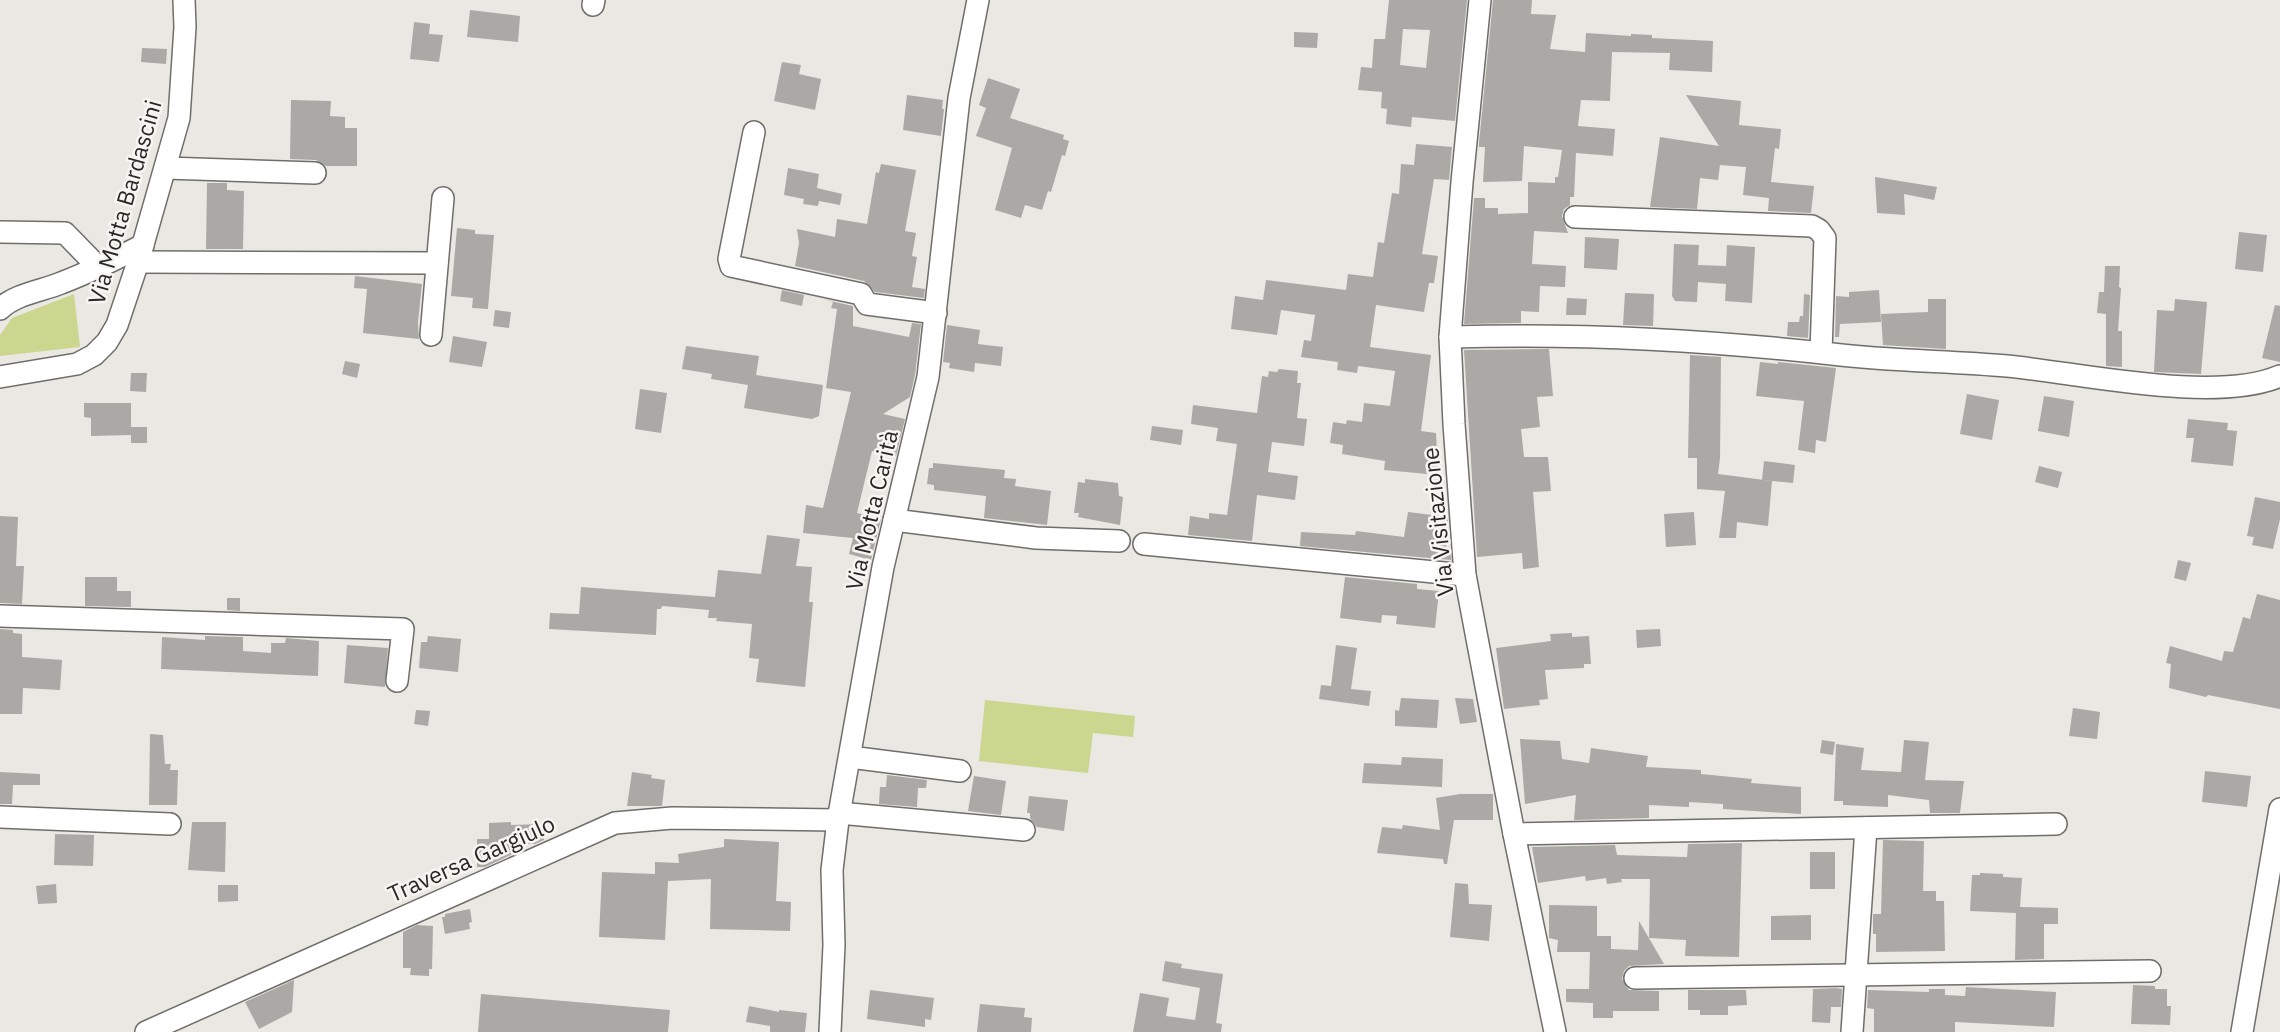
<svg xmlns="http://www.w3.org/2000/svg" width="2280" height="1032" viewBox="0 0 2280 1032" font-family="'IBM Plex Sans',sans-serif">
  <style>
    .green { fill: #cbd68e }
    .building { fill: #aaa9a5; fill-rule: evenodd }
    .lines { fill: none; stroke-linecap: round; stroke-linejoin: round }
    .minor-casing { stroke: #6f6e6a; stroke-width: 24 }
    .minor { stroke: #fff; stroke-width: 21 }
    .labels { text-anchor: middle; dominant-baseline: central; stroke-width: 5; stroke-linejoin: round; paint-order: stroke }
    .street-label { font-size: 23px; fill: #272725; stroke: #f6f5f1 }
  </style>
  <rect width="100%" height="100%" fill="#e9e8e3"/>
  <g class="green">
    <path d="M74 294 80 347 0 356V335L12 318Z"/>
    <path d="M985 700 1135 716 1133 737 1093 733 1088 773 979 761Z"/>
  </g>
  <g class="building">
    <path d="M1389 0H1467L1455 121 1412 117 1411 127 1386 124 1387 109 1381 108 1382 92 1358 90 1361 67 1372 68 1374 39H1385ZM1403 29 1430 30 1426 68 1400 65Z"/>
    <path d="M1493 0H1532L1531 14 1556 15 1550 49 1585 52 1586 33 1631 36V34L1652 35V38L1713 41 1712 72 1669 70 1670 53 1612 52 1610 101 1581 100 1578 126 1615 129 1613 156 1576 153 1574 197H1570V205L1564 209 1562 216 1568 233 1534 231 1532 264 1566 266 1565 287 1540 286 1539 312 1521 311V323L1464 324 1474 198H1485V208H1498V214L1528 213V182L1555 183V177H1558L1562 150 1524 146 1522 181 1483 182 1485 147H1479V143Z"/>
    <path d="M470 10 520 16 518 42 467 37Z"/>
    <path d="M414 22 430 24 429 34 443 35 439 62 410 59Z"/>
    <path d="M1294 32 1318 33 1317 48 1294 47Z"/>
    <path d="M142 48 167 49 166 64 141 62Z"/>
    <path d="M782 62 801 65 799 74 821 79 815 110 774 101Z"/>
    <path d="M988 78 1020 89 1010 118 1064 135 1063 139 1069 141 1065 156 1062 155 1051 192 1048 191 1042 210 1025 205 1021 218 995 210 1012 148 976 136 986 108 979 105Z"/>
    <path d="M907 95 943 100 942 109H944L941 136 903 130Z"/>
    <path d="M1686 95 1741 101 1739 125 1781 129 1779 149 1775 148 1771 182 1814 186 1811 213 1768 211 1769 198 1743 195 1746 167 1720 165 1718 180 1700 178 1697 209 1650 207 1660 137 1719 146Z"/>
    <path d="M291 100 331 101 330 116 345 117V128H357V166H326L316 160 290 159Z"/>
    <path d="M1416 144 1452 147 1449 180 1434 179 1422 254 1438 256 1434 283H1429L1424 312 1376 305 1370 347 1431 355 1421 431 1436 433 1438 475 1384 470 1385 461 1342 454 1343 445 1330 443 1333 422 1346 424 1347 420 1362 422 1364 403 1390 406 1395 371 1358 366 1357 373 1337 370 1338 362 1301 357 1304 340 1311 341 1315 315 1281 310 1277 335 1231 329 1235 296 1263 300 1266 280 1346 290 1348 274 1373 277 1378 242 1384 243 1392 193 1399 194 1401 164 1414 165Z"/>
    <path d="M881 164 916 170 905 231 916 233 912 256 917 257 912 287 925 289 924 298 875 292 864 281 795 266 799 243 797 229 835 237 837 219 867 224 876 172 879 173Z"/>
    <path d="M788 168 819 174 817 188 842 194 840 205 819 201 818 206 803 204 804 199 784 195Z"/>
    <path d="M1875 177 1937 187 1934 200 1904 194 1905 215 1877 213Z"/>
    <path d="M207 183H227V190L244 191 243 249H206Z"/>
    <path d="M457 228 475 230V234L494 235 488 309 472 308 473 298 451 296Z"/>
    <path d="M2239 232 2267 235 2263 272 2235 269Z"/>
    <path d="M1585 237 1619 239 1617 270 1584 268Z"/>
    <path d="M1674 244 1699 245 1698 265 1726 266 1727 245 1755 247 1752 303 1725 301 1726 284 1698 282 1697 302 1675 301 1672 296Z"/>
    <path d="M2105 266H2120L2119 287 2121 288 2118 331H2122V367L2106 366V314L2097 313 2099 292H2104Z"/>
    <path d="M355 276 422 284 418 322 419 339 363 333 367 289 354 288Z"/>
    <path d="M782 290 804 295 802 306 780 301Z"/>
    <path d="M1879 290 1881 322 1840 324 1839 337H1835L1836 296 1849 297V292Z"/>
    <path d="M1625 293 1654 294 1653 326 1623 325Z"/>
    <path d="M1804 294 1810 295 1808 338 1787 336 1788 322H1799L1800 316H1803Z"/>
    <path d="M1567 298 1587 299 1586 315H1566Z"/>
    <path d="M822 299 853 306V326L909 337 912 323 921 324 915 375 910 397 883 414 905 419 896 456 872 451 857 513 881 519 871 560 849 554 853 538 803 533 806 505 823 508 851 392 826 388 837 309 831 308 833 302Z"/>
    <path d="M1928 299H1946V349L1883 345 1881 314 1928 312Z"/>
    <path d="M2175 299 2207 302 2201 374 2154 372 2157 310 2174 311Z"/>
    <path d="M2275 305 2280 306V362L2262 358Z"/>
    <path d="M495 310 511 312 509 328 493 326Z"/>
    <path d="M947 325 980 330 978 344 1003 347 1001 366 975 363 974 372 949 368 950 363 943 362Z"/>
    <path d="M453 336 487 342 482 367 449 362Z"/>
    <path d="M686 346 759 356 756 375 823 385 819 416 812 419 744 408 748 385 711 379 712 374 682 369Z"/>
    <path d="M1549 349 1553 396 1537 397 1540 427 1521 429 1524 457H1548L1551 491 1533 492 1539 567 1523 569 1522 553 1477 557 1464 350Z"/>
    <path d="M1690 355 1721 357 1720 458 1718 474 1772 481 1768 526 1737 522 1736 538H1719L1725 491 1697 489V458H1688Z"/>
    <path d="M345 361 360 364 357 378 342 374Z"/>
    <path d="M1760 362 1778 364V362L1836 368 1826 442 1816 440 1815 453 1798 450 1804 401 1756 396Z"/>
    <path d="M1279 369 1298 371 1297 383H1301L1297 418 1307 419 1304 446 1272 442 1268 472 1298 476 1295 500 1257 495 1252 541 1188 535 1190 516 1209 519V513L1227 515 1237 444 1216 441 1218 428 1191 424 1193 405 1257 413 1262 376 1268 377 1269 371 1277 372Z"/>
    <path d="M131 373H147L146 392 130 391Z"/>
    <path d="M640 389 667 393 661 433 635 429Z"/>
    <path d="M1967 394 1999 400 1992 440 1960 434Z"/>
    <path d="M2044 396 2074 401 2069 437 2038 431Z"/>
    <path d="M84 403H131V435L91 436V418L84 417Z"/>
    <path d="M2188 419 2228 423 2227 430 2237 431 2233 466 2191 462 2194 438H2186Z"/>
    <path d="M1152 426 1183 430 1181 445 1150 440Z"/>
    <rect x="131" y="427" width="16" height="16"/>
    <path d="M1764 461 1795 465 1793 483 1762 480Z"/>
    <path d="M933 463 1005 470 1004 478 1016 479 1015 486 1051 491 1047 525 984 518 986 496 934 490V485L927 484 929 468H933Z"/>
    <path d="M2039 466 2062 472 2058 488 2035 482Z"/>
    <path d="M1085 479 1118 483 1119 496 1123 497 1120 525 1078 517 1079 513H1074L1078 482 1085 483Z"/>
    <path d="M2255 497 2280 502V519L2273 549 2252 545 2254 537 2247 536Z"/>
    <path d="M1408 512 1448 517 1446 547 1450 548 1451 560 1300 546 1301 532 1355 535 1356 531 1404 537Z"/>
    <path d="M1694 512 1696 545 1666 547 1664 514Z"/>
    <path d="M0 516 18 517 16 566H24L22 604 0 603Z"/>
    <path d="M767 535 800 539 796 566 812 567 809 602H813L805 687 756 682 759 659 749 658 752 624 716 621 717 618H708L709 610 662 606 661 609H657L656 635 549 629 550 613 579 614 581 587 715 597 718 570 761 574Z"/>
    <path d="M2178 560 2191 563 2186 581 2174 578Z"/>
    <path d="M85 577H117V591H131V607L85 606Z"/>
    <path d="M1345 577 1417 584V589L1439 591 1435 628 1396 624 1397 616 1382 615 1381 623 1340 618Z"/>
    <path d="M2257 594 2280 600V709L2208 695 2206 697 2169 688 2171 664 2166 663 2170 646 2222 661 2224 651 2233 652 2243 617 2250 619Z"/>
    <path d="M227 598H240V611L227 610Z"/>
    <path d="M0 629 13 630V633L22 634V657L62 660 60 690 23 688 22 714H0Z"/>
    <path d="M1660 629 1661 646 1637 648 1636 630Z"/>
    <path d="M1572 633V637L1589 636 1591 664H1584V668L1545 670 1548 699 1539 700 1540 705 1504 709 1496 648 1551 641 1550 634Z"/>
    <path d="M205 636 243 637V651L271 653V643H285L286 638 319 641 318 676 161 669 162 637 205 640Z"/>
    <path d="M428 636 461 639 458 672 419 668 421 642H427Z"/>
    <path d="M347 645 388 648 385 687 344 683Z"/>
    <path d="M1336 645 1357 648 1351 689 1371 691 1369 706 1319 699 1321 685 1331 686Z"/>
    <path d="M1401 698 1439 700 1437 728 1395 726V710L1399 711Z"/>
    <path d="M1455 698 1473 699 1477 722 1460 724Z"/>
    <path d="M2073 708 2100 712 2097 739 2069 736Z"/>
    <path d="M416 710 430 711 428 726 414 724Z"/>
    <path d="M150 734 163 735 165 764H171L170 770H178L177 805H149Z"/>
    <path d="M1520 739 1560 741 1562 759 1589 763 1591 748 1648 756 1646 767 1701 770V774L1752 779 1751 783 1801 787V814L1723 809V804L1689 802V807L1649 805V818L1574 820 1576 795 1525 804Z"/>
    <path d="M1822 740 1835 742 1833 755 1820 753Z"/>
    <path d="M1904 740 1929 742 1925 780 1964 781 1960 813H1930L1929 800 1888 795V807L1843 805V801H1834L1836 744 1864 748 1861 770 1901 772Z"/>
    <path d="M1402 757 1443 759 1442 787 1362 783 1364 763 1401 765Z"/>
    <path d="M2205 771 2251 776 2247 807 2202 802Z"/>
    <path d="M0 772 40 774V785H13L12 804H0Z"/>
    <path d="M632 772 652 775 651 778 665 780 662 806H627Z"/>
    <path d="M887 775 927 780 926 788H918L917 807 879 804 880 787H886Z"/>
    <path d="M974 776 1006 781 1001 815 968 811Z"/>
    <path d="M1460 794H1493V820H1454L1447 864H1444L1443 859 1377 853 1382 827 1402 829 1403 825 1440 830 1436 798Z"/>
    <path d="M1029 796 1068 800 1064 831 1037 827 1030 818V813H1027Z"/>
    <path d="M192 822H226L225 872 188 870Z"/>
    <path d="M511 822V825L545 824 544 840 535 844H522L521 850 485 867H477V839H489V823Z"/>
    <path d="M55 834 94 835 93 866 54 865Z"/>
    <path d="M724 839 779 842 776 901 791 902 790 931 710 929 711 879 668 881 665 940 599 937 602 872 655 874V862L679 863 678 854 724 847Z"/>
    <path d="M1883 840 1924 841 1923 891H1936V901H1944L1945 951 1876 952V934H1873V914H1881Z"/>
    <path d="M1742 843 1739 957 1685 956 1686 940 1649 938 1650 879H1621L1622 882 1607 884 1606 878 1586 881 1585 876 1538 883 1532 847 1615 845 1617 855 1687 857 1688 844Z"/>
    <rect x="1810" y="852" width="25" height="37"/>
    <path d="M1980 873 2003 874V877L2022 878 2020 907 2058 908V924H2044V959L2015 960 2016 913 1970 911 1972 875H1980Z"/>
    <path d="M1455 883 1468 884 1469 904 1492 905 1489 941 1450 937Z"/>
    <path d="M56 884 57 903 38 904 36 886Z"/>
    <path d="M218 885H238V901L218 902Z"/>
    <path d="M1549 905 1597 906V936H1611V949L1638 950 1639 921 1664 964 1629 966 1624 971 1622 979 1629 990 1659 991V1011H1613V1018H1593V1003L1566 1002V989H1589L1590 952H1557L1558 940 1549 938Z"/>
    <path d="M470 909 472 922 469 923 470 929 445 934 442 917H445V914Z"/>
    <path d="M1811 915V940H1771V916Z"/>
    <path d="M417 925 433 926 432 969H429V976L410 975 411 968H403V932Z"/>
    <path d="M1165 961 1182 964 1181 968 1223 974 1216 1023 1222 1024 1221 1032H1133L1140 993 1169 998 1166 1016 1195 1020 1200 988 1162 981Z"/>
    <path d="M294 980 292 1012 259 1029 245 1002Z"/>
    <path d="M2133 985 2155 986V989H2167V1006H2171L2170 1025 2131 1024Z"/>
    <path d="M1966 987 2056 992 2054 1027 1955 1022V1032H1874V1009L1867 1008 1868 990 1929 992V989H1945V995L1965 996Z"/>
    <path d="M1836 988 1842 989 1841 1007H1831L1830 1023 1812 1022 1813 989Z"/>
    <path d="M870 990 934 998 931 1020 925 1019V1027L867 1019Z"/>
    <path d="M1688 990H1746L1747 1005 1728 1006V1015H1700V1010H1688Z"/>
    <path d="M481 994 670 1010 668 1032H478Z"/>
    <path d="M980 1004 1025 1008 1024 1017 1032 1018 1031 1032H977Z"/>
    <path d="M749 1006 779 1012V1010L807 1013 805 1032H770V1026L746 1022Z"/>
  </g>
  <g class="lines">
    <g class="minor-casing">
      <g id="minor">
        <path d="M1480 0 1462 182 1450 337 1454 424 1465 575 1514 834 1555 1032"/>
        <path d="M593 5 594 0"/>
        <path d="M754 132 729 259 731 266 861 294 867 304 936 313"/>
        <path d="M166 168 315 173"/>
        <path d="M1575 217 1812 226 1819 230 1825 238 1821 352"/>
        <path d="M0 232 65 233 99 268"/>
        <path d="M138 262 437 263"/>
        <path d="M0 309C15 294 42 291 61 283 90 272 116 259 143 245"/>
        <path d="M431 335 443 198"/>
        <path d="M1450 337C1577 333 1706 340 1832 354 1890 361 1948 361 2007 366 2079 373 2215 404 2280 376"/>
        <path d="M0 377 77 364 94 355 107 342 117 325 138 262 179 118 185 27 184 0"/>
        <path d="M894 520 1036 538 1119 541"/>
        <path d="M1144 544 1465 575"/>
        <path d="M0 616 403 629 397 681"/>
        <path d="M850 757 960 771"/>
        <path d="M839 813 1024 830"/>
        <path d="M0 817 170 824"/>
        <path d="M1514 834 2056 824"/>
        <path d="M1635 978 2150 971"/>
        <path d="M146 1032 615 823 672 818 838 820"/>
        <path d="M830 1032 834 945 832 870 838 820 883 567 928 377 959 98 978 0"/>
        <path d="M1852 1032 1866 828"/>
        <path d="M2242 1032 2280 809"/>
      </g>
    </g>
    <use href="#minor" class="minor"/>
  </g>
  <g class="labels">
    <g class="street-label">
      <text transform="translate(124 202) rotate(-74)">Via Motta Bardascini</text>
      <text transform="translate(871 510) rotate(-77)">Via Motta Carità</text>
      <text transform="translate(1437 522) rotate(-96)">Via Visitazione</text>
      <text transform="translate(471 858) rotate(-24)">Traversa Gargiulo</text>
    </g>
  </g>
</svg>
